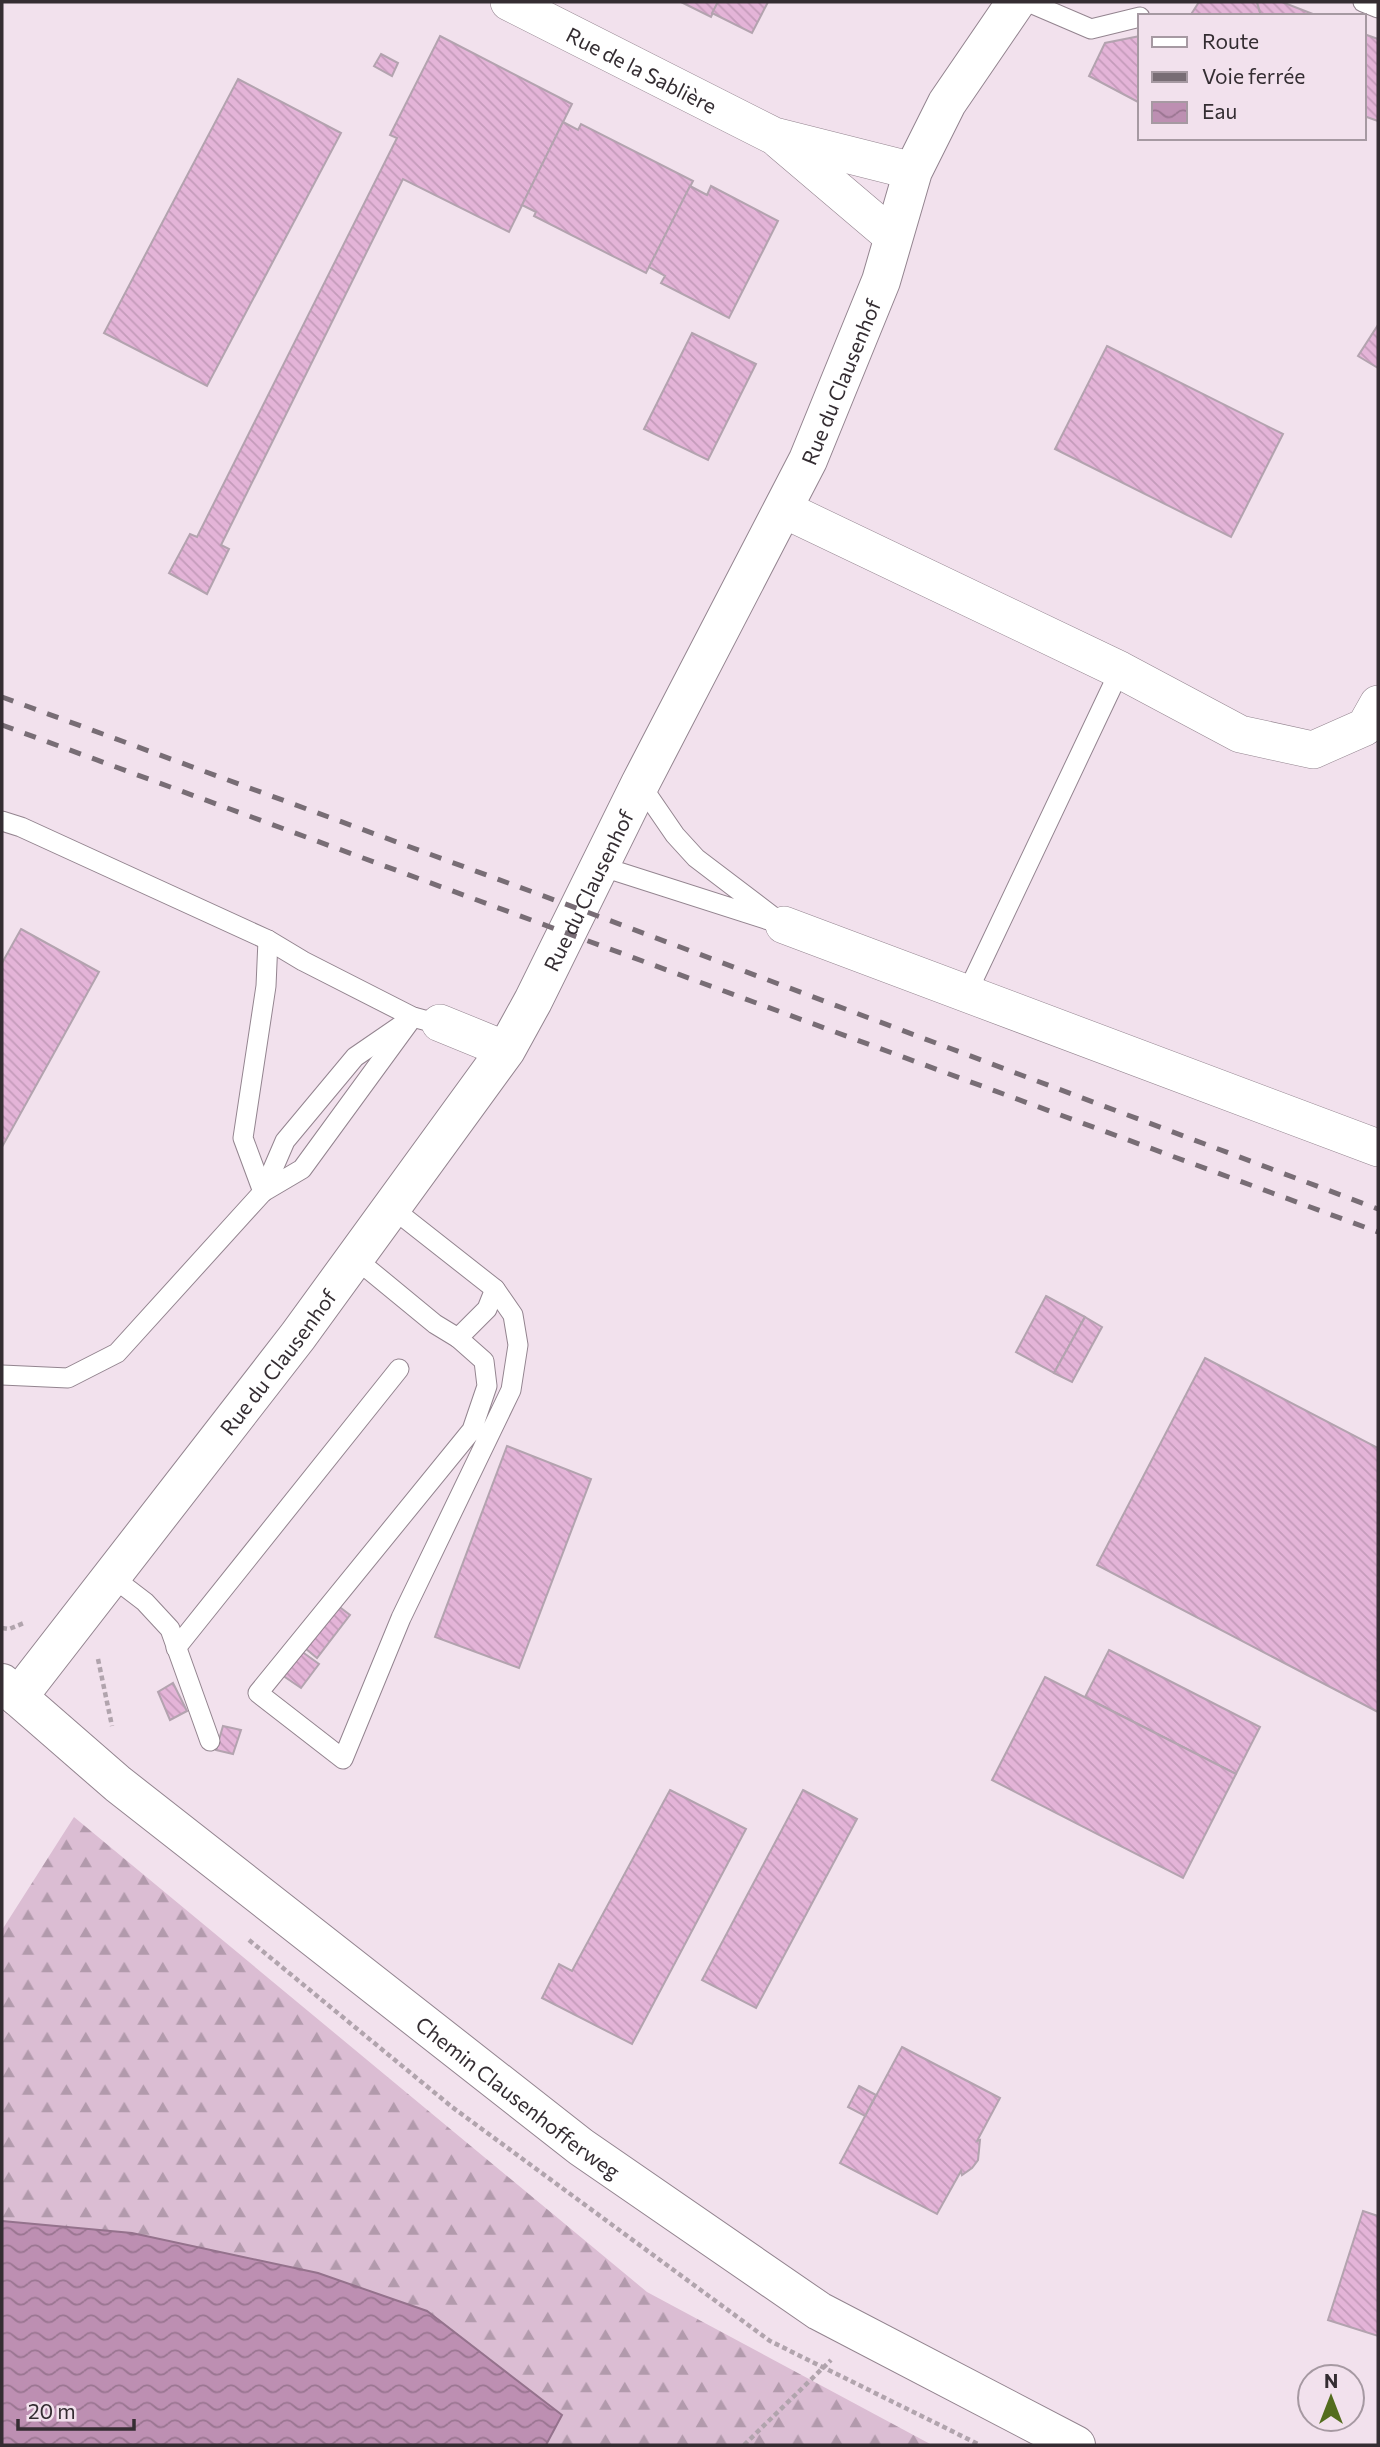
<svg xmlns="http://www.w3.org/2000/svg" width="1380" height="2447" viewBox="0 0 1380 2447" font-family="Commissioner,sans-serif">
  <style>
    .forest { fill: url(#forest-firs) }
    .water { fill: url(#water-waves); stroke: #94728c; stroke-width: 2 }
    .building { fill: url(#building-back-hatch); stroke: #b3a3af; stroke-width: 2 }
    .lines { fill: none; stroke-linecap: round; stroke-linejoin: round }
    .lane-casing { stroke: #93848f; stroke-width: 21 }
    .street-casing { stroke: #93848f; stroke-width: 38 }
    .secondary-casing { stroke: #93848f; stroke-width: 40 }
    .path { stroke: #b1a4ad; stroke-width: 4.5; stroke-dasharray: 5 3.5; stroke-linecap: butt }
    .lane { stroke: #fff; stroke-width: 19 }
    .street { stroke: #fff; stroke-width: 37 }
    .secondary { stroke: #fff; stroke-width: 38 }
    .rail { stroke: #786d75; stroke-width: 5; stroke-dasharray: 12 12; stroke-linecap: butt }
    .labels { text-anchor: middle; dominant-baseline: central; stroke-width: 5; stroke-linejoin: round; paint-order: stroke }
    .street-label { font-size: 21px; fill: #342d32; stroke: #f2e1ed }
  </style>
  <defs>
    <pattern id="forest-firs" width="22" height="20" patternUnits="userSpaceOnUse" patternTransform="scale(1.75)"><rect width="22" height="20" fill="#dbbdd3"/><path d="M5 1l3.5 6h-7zM16 11l3.5 6h-7z" fill="#b29aac"/></pattern>
    <pattern id="water-waves" width="16" height="10" patternUnits="userSpaceOnUse" patternTransform="scale(1.75)"><rect width="16" height="10" fill="#bd8fb2"/><path d="M0 5q4-4 8 0t8 0" fill="none" stroke="#9a7591"/></pattern>
    <pattern id="building-back-hatch" width="6" height="6" patternUnits="userSpaceOnUse" patternTransform="scale(1.75)"><rect width="6" height="6" fill="#e4b4d8"/><path d="M-1 5l2 2M0 0l6 6M5-1l2 2" fill="none" stroke="#c49bba"/></pattern>
  </defs>
  <rect width="100%" height="100%" fill="#f2e1ed"/>
  <path class="forest" d="M74 1817 647 2292 932 2445H546L562 2415 132 2233 2 2221V1930Z"/>
  <path class="water" d="M2 2221 132 2233 318 2273 427 2311 562 2415 546 2445H2Z"/>
  <g class="building">
    <path d="M681 2H718L711 17Z"/>
    <path d="M718 2H768L752 33 712 13Z"/>
    <path d="M1199 2H1257L1261 16H1190Z"/>
    <path d="M1257 2H1282L1318 16H1261Z"/>
    <path d="M1364 34 1378 39V121L1364 116Z"/>
    <path d="M440 36 572 104 509 232 403 179 221 545 229 549 207 594 169 573 190 534 197 537 397 138 390 135Z"/>
    <path d="M1140 36V103L1089 76 1105 43Z"/>
    <path d="M381 54 398 63 392 76 374 66Z"/>
    <path d="M238 79 341 133 207 386 104 333Z"/>
    <path d="M563 122 578 130 581 124 693 181 646 273 534 216 536 212 522 205Z"/>
    <path d="M690 186 707 195 711 186 778 221 729 318 661 283 665 276 649 267Z"/>
    <path d="M1378 325V368L1358 356Z"/>
    <path d="M692 333 756 364 708 460 644 429Z"/>
    <path d="M1107 346 1283 434 1231 537 1055 449Z"/>
    <path d="M21 929 99 972 2 1147V963Z"/>
    <path d="M1046 1296 1085 1317 1054 1373 1016 1352Z"/>
    <path d="M1085 1317 1102 1327 1072 1382 1054 1373Z"/>
    <path d="M1205 1358 1378 1448V1712L1097 1565Z"/>
    <path d="M507 1446 591 1479 519 1668 435 1637Z"/>
    <path d="M337 1605 350 1615 317 1658 305 1648Z"/>
    <path d="M1109 1650 1260 1727 1236 1774 1085 1697Z"/>
    <path d="M301 1651 319 1664 301 1688 282 1675Z"/>
    <path d="M1045 1677 1236 1774 1183 1878 992 1780Z"/>
    <path d="M173 1683 187 1711 170 1720 158 1692Z"/>
    <path d="M223 1726 241 1730 233 1754 216 1750Z"/>
    <path d="M670 1790 746 1829 632 2044 542 1998 559 1964 572 1971Z"/>
    <path d="M803 1790 857 1819 756 2008 702 1980Z"/>
    <path d="M902 2047 1000 2098 977 2141 980 2140 978 2160 972 2168 962 2175 961 2171 937 2214 840 2163Z"/>
    <path d="M859 2086 876 2095 865 2116 848 2107Z"/>
    <path d="M1363 2211 1378 2216V2336L1328 2320Z"/>
  </g>
  <g class="lines">
    <g class="lane-casing">
      <g id="lane">
        <path d="M1028 2 1091 29 1140 17"/>
        <path d="M1363 2 1378 8"/>
        <path d="M2 821 21 827 268 940 303 961 413 1017 424 1020"/>
        <path d="M600 866 784 925 696 858 675 835 640 784"/>
        <path d="M966 995 1120 670"/>
        <path d="M263 1192 243 1138 266 986 268 940"/>
        <path d="M263 1192 285 1141 355 1057 403 1024"/>
        <path d="M392 1208 495 1289 513 1315 518 1345 511 1390 401 1618 343 1759 258 1693 472 1430 487 1386 484 1361 458 1338"/>
        <path d="M356 1259 435 1324 458 1338 487 1309 495 1289"/>
        <path d="M2 1375 68 1378 117 1353 263 1192 302 1169 413 1017"/>
        <path d="M111 1576 145 1602 170 1629 210 1741"/>
        <path d="M176 1648 399 1369"/>
      </g>
    </g>
    <g class="street-casing">
      <g id="street">
        <path id="s1" d="M509 2 774 136 913 171"/>
        <path d="M780 141 893 237"/>
        <path d="M783 509 1120 670 1240 734 1313 750 1365 727 1378 704"/>
        <path d="M784 925 1378 1148"/>
        <path d="M440 1023 506 1050"/>
      </g>
    </g>
    <g class="secondary-casing">
      <g id="secondary">
        <path id="s2" d="M2 1683 118 1784 581 2147 819 2311 1076 2445"/>
        <path id="s3" d="M18 1697 298 1336 506 1050 533 1001 640 784 808 460 881 281 913 171 947 103 1016 2"/>
      </g>
    </g>
    <g class="path">
      <path d="M2 1628 9 1629 24 1623"/>
      <path d="M98 1659 112 1726"/>
      <path d="M249 1940 452 2107 770 2341 980 2445"/>
      <path d="M744 2445 831 2360"/>
    </g>
    <use href="#lane" class="lane"/>
    <use href="#street" class="street"/>
    <use href="#secondary" class="secondary"/>
    <g class="rail">
      <path d="M2 697 579 909 1378 1209"/>
      <path d="M2 725 1378 1232"/>
    </g>
  </g>
  <g class="labels">
    <g class="street-label">
      <text stroke="none"><textPath href="#s1" startOffset="149">Rue de la Sablière</textPath></text>
      <text stroke="none"><textPath href="#s3" startOffset="1558">Rue du Clausenhof</textPath></text>
      <text stroke="none"><textPath href="#s3" startOffset="990">Rue du Clausenhof</textPath></text>
      <text stroke="none"><textPath href="#s3" startOffset="424">Rue du Clausenhof</textPath></text>
      <text stroke="none"><textPath href="#s2" startOffset="662">Chemin Clausenhofferweg</textPath></text>
    </g>
  </g>
  <rect width="1380" height="2447" fill="none" stroke="#342d32" stroke-width="7"/>
  <rect x="1138" y="14" width="228" height="126" fill="#f2e1ed" stroke="#a699a2" stroke-width="2"/>
  <rect x="1152" y="37" width="35" height="10" fill="#ffffff" stroke="#a699a2" stroke-width="2"/>
  <text x="1202" y="49" font-size="21" fill="#342d32">Route</text>
  <rect x="1152" y="72" width="35" height="10" fill="#786d75" stroke="#a699a2" stroke-width="2"/>
  <text x="1202" y="84" font-size="21" fill="#342d32">Voie ferrée</text>
  <rect x="1152" y="102" width="35" height="21" fill="url(#water-waves)" stroke="#a699a2" stroke-width="2"/>
  <text x="1202" y="119" font-size="21" fill="#342d32">Eau</text>
  <g transform="translate(1331 2398)"><circle r="33" fill="#f2e1ed" stroke="#a699a2" stroke-width="2"/>
  <path d="M0-5L12 26L0 18L-12 26Z" fill="#536c1d"/>
  <text y="-10" font-size="19" font-weight="bold" text-anchor="middle" fill="#342d32">N</text>
  </g>
  <path d="M18 2419v10h116v-10" fill="none" stroke="#342d32" stroke-width="3.5"/>
  <text x="28" y="2419" font-size="21" fill="#342d32" stroke="#f2e1ed" stroke-width="5" paint-order="stroke">20 m</text>
</svg>
